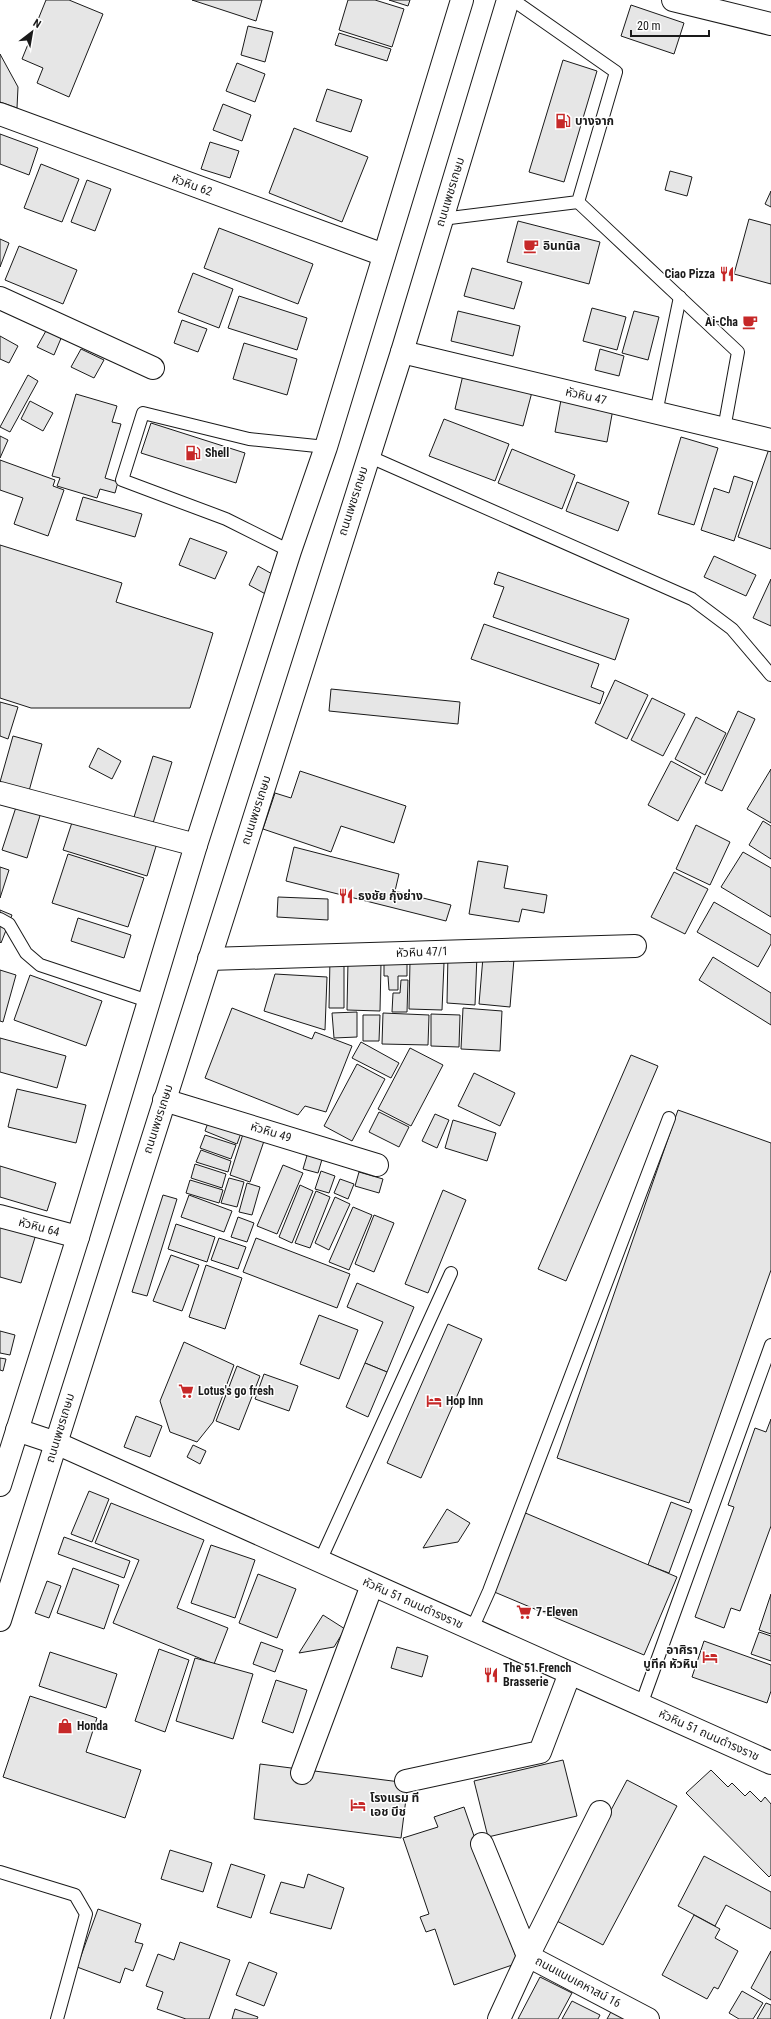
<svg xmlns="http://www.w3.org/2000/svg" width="771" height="2019" viewBox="0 0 771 2019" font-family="'Roboto Condensed','Noto Sans Thai',sans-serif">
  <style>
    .building { fill: #e6e6e6; stroke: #1a1a1a }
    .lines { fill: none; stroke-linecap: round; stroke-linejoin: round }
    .lane-casing { stroke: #1a1a1a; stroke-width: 14 }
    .street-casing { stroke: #1a1a1a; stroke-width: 24 }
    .secondary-casing { stroke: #1a1a1a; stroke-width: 24 }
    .primary-casing { stroke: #1a1a1a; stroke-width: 24 }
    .lane { stroke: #fff; stroke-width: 12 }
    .street { stroke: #fff; stroke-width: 22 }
    .secondary { stroke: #fff; stroke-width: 22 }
    .primary { stroke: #fff; stroke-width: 22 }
    .labels { text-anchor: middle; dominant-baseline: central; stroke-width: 3; stroke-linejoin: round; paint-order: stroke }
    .poi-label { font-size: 12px; font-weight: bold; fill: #1a1a1a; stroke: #fff; text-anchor: start }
    .street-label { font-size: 12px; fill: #1a1a1a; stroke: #fff }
  </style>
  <rect width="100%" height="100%" fill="#fff"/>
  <g class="building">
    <path d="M46 0H69L103 14 69 97 37 83 43 68 22 59Z"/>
    <path d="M192 0H262L256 21Z"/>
    <path d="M348 0H375L404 9 392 47 339 30Z"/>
    <path d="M389 0H410L408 6Z"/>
    <path d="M631 5 684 23 674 54 621 36Z"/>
    <path d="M248 26 273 32 265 62 241 55Z"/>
    <path d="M339 33 391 49 387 61 335 45Z"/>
    <path d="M0 54 18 87 17 108 0 102Z"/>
    <path d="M563 60 597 71 564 182 529 172Z"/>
    <path d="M237 63 265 74 255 102 226 91Z"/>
    <path d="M327 89 362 100 351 132 316 121Z"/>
    <path d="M223 104 251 115 242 141 213 130Z"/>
    <path d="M294 128 368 157 342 222 269 193Z"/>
    <path d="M0 134 38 148 29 175 0 164Z"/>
    <path d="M210 142 239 151 230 178 201 169Z"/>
    <path d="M41 164 79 179 62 222 24 208Z"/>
    <path d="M670 171 692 177 687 196 665 190Z"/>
    <path d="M87 180 111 189 95 231 71 222Z"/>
    <path d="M771 191V207L765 204Z"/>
    <path d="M749 219 771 225V284L734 274Z"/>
    <path d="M518 221 600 242 589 284 507 262Z"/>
    <path d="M219 228 313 264 298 304 204 268Z"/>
    <path d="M0 239 9 243 0 267Z"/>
    <path d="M19 246 77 270 63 304 5 280Z"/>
    <path d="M472 268 522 282 514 309 464 296Z"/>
    <path d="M193 273 233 289 219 328 178 312Z"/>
    <path d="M239 296 307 318 297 350 228 328Z"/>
    <path d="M592 308 626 317 617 350 583 341Z"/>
    <path d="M458 311 520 326 513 356 451 341Z"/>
    <path d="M634 311 659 317 648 360 622 353Z"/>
    <path d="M182 320 207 329 198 352 174 343Z"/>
    <path d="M47 329 62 336 54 355 37 347Z"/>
    <path d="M0 336 18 346 9 363 0 359Z"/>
    <path d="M244 343 297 359 287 395 233 379Z"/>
    <path d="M81 349 104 360 94 378 71 367Z"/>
    <path d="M600 349 624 356 619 376 595 370Z"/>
    <path d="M28 375 38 381 10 432 0 427Z"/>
    <path d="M463 375 532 392 523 426 455 409Z"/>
    <path d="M76 394 117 406 112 422 121 424 105 478 118 482 115 493 100 489 97 498 57 486 60 478 52 476Z"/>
    <path d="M561 400 613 409 607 442 555 432Z"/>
    <path d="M30 401 53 413 43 431 21 419Z"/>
    <path d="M444 419 509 444 495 481 429 456Z"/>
    <path d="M151 423 245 453 236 483 141 453Z"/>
    <path d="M0 436 8 440 0 458Z"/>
    <path d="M681 437 718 448 694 525 658 514Z"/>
    <path d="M770 446H771V549L738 537Z"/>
    <path d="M512 449 575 475 562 509 498 483Z"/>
    <path d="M0 460 55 480 53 486 64 490 48 536 14 524 23 498 0 490Z"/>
    <path d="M734 476 753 482 734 541 701 530 714 488 729 493Z"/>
    <path d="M577 482 629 502 618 531 566 511Z"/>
    <path d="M83 497 142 514 135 537 76 520Z"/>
    <path d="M190 538 227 552 215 579 179 565Z"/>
    <path d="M0 545 122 583 116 602 213 633 190 708H31L0 698Z"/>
    <path d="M714 556 756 575 746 596 704 577Z"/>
    <path d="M258 566 281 579 271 597 249 585Z"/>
    <path d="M498 572 629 619 615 660 493 617 504 587 494 584Z"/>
    <path d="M771 579V626L753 618Z"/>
    <path d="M484 624 599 664 591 687 604 692 600 704 471 659Z"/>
    <path d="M615 680 648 695 627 739 595 723Z"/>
    <path d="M331 689 460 702 458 724 329 711Z"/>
    <path d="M652 698 685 714 663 756 631 740Z"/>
    <path d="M0 702 18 707 8 739 0 736Z"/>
    <path d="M738 711 755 719 722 791 705 783Z"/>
    <path d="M696 717 726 733 705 775 675 759Z"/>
    <path d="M13 736 42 744 29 791 0 782Z"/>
    <path d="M98 748 121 761 112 779 89 767Z"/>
    <path d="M153 756 172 762 153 823 134 817Z"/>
    <path d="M671 761 701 777 678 821 648 805Z"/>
    <path d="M771 769V823L747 809Z"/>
    <path d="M300 771 406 806 394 843 341 826 331 852 263 829 275 793 291 798Z"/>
    <path d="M18 801 42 809 27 858 2 850Z"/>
    <path d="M78 804 161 830 147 876 63 850Z"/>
    <path d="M763 821 771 826V859L749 845Z"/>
    <path d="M696 825 730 842 710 885 676 869Z"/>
    <path d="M294 847 399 874 395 891 451 905 446 921 286 881Z"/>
    <path d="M743 852 771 868V917L721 887Z"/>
    <path d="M68 854 144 878 128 927 52 903Z"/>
    <path d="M478 861 508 866 504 888 547 895 544 913 522 909 519 922 469 914Z"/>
    <path d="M0 867 9 870 0 898Z"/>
    <path d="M674 872 708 889 685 934 651 917Z"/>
    <path d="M278 897 328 899V920L277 917Z"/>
    <path d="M714 902 771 935V944L758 967 697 932Z"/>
    <path d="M0 910 12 915 1 943 0 942Z"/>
    <path d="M78 918 131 935 124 958 71 941Z"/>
    <path d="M448 953 477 955 475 1005 447 1003Z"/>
    <path d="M384 957H407V976H398V990H389L388 976H384Z"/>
    <path d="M483 957 514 959 510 1007 479 1004Z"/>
    <path d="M713 957 771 993V1025L699 980Z"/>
    <path d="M330 958H344V1008H329Z"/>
    <path d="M348 961 381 963 380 1011 347 1010Z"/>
    <path d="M410 961 444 963 442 1010 409 1009Z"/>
    <path d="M0 970 16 975 3 1022 0 1021Z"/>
    <path d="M275 974 327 977 325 1030 264 1011Z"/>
    <path d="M30 975 102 1001 86 1046 14 1020Z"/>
    <path d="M401 980H408L407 1012H392L393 993H400Z"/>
    <path d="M232 1008 312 1039 315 1032 352 1046 326 1112 305 1106 298 1115 205 1078Z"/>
    <path d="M463 1008 502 1011 500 1051 461 1049Z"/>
    <path d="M357 1012V1037L334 1038 332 1013Z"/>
    <path d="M383 1013 429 1015 428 1045 382 1044Z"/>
    <path d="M431 1014 460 1015 459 1047 431 1046Z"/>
    <path d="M363 1015H380L379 1041H363Z"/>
    <path d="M0 1038 66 1056 57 1088 0 1072Z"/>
    <path d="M361 1042 399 1063 391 1078 352 1058Z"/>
    <path d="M410 1048 443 1065 411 1126 378 1109Z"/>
    <path d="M631 1055 658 1066 566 1281 538 1269Z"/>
    <path d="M357 1064 385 1079 352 1141 324 1126Z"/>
    <path d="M474 1073 515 1093 500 1126 458 1106Z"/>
    <path d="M17 1089 86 1105 76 1143 8 1127Z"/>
    <path d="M678 1110 771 1143V1270L689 1503 557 1458Z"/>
    <path d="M379 1112 409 1127 399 1147 369 1132Z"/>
    <path d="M435 1114 449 1120 437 1148 422 1141Z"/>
    <path d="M209 1120 241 1133 237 1144 205 1131Z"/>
    <path d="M453 1120 496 1133 487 1161 445 1148Z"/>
    <path d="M243 1134 264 1141 250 1182 230 1175Z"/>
    <path d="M205 1135 236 1145 231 1159 200 1148Z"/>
    <path d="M201 1150 231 1161 228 1172 196 1162Z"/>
    <path d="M308 1152 323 1156 318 1173 303 1169Z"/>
    <path d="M195 1164 226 1174 222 1188 191 1178Z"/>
    <path d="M283 1165 303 1173 277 1234 257 1226Z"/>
    <path d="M0 1166 56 1183 47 1211 0 1197Z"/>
    <path d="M321 1171 335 1176 329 1193 315 1189Z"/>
    <path d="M359 1172 383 1179 379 1193 355 1186Z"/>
    <path d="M229 1178 244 1182 237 1207 221 1203Z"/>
    <path d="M340 1179 354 1184 348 1199 334 1193Z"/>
    <path d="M190 1180 223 1190 219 1203 186 1193Z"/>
    <path d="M247 1183 260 1187 252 1215 239 1212Z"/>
    <path d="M300 1185 313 1191 292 1243 279 1237Z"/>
    <path d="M443 1190 466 1200 428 1293 405 1284Z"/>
    <path d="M316 1191 330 1197 310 1248 295 1243Z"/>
    <path d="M163 1195 177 1199 147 1296 132 1292Z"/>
    <path d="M189 1195 232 1211 224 1232 181 1217Z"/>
    <path d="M335 1197 350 1204 329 1250 315 1243Z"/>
    <path d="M353 1207 372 1215 349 1270 329 1262Z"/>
    <path d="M374 1215 394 1223 374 1272 355 1264Z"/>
    <path d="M238 1217 254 1223 247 1242 231 1237Z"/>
    <path d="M0 1219 37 1231 21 1283 0 1277Z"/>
    <path d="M176 1224 215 1237 207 1262 168 1249Z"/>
    <path d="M219 1238 246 1247 238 1269 211 1260Z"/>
    <path d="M256 1238 350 1274 337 1308 243 1272Z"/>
    <path d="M171 1255 199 1265 182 1311 153 1301Z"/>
    <path d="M206 1265 242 1278 225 1329 189 1317Z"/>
    <path d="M357 1283 414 1307 387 1372 365 1363 383 1322 347 1307Z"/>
    <path d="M319 1315 358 1330 339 1379 300 1364Z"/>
    <path d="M448 1324 482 1339 421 1478 387 1463Z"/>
    <path d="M0 1331 15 1335 10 1355 0 1353Z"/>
    <path d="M184 1342 234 1365 213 1422 197 1442 170 1432 160 1401Z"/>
    <path d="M0 1358 6 1359 3 1371 0 1370Z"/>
    <path d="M365 1363 387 1372 368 1417 346 1407Z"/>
    <path d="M237 1366 260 1376 239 1430 216 1421Z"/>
    <path d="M264 1374 298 1386 289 1411 255 1399Z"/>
    <path d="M136 1416 162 1426 150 1457 124 1447Z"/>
    <path d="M771 1419V1526L740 1611 731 1608 724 1628 695 1617 734 1507 728 1505 755 1428 766 1432Z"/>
    <path d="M193 1445 206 1451 200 1464 187 1457Z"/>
    <path d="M89 1491 109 1499 92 1542 71 1534Z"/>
    <path d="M671 1502 692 1510 669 1573 648 1565Z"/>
    <path d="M111 1503 204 1540 177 1608 228 1628 214 1664 113 1623 139 1560 95 1543Z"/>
    <path d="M447 1509 470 1523 458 1542 423 1548Z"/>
    <path d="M523 1512 677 1577 644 1655 492 1591Z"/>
    <path d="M64 1537 130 1561 124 1578 58 1554Z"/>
    <path d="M211 1545 255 1560 235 1618 191 1603Z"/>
    <path d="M73 1568 119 1585 104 1629 57 1613Z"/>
    <path d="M258 1574 296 1589 277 1638 239 1623Z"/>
    <path d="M47 1581 61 1586 49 1618 35 1613Z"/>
    <path d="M771 1594V1634L759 1630Z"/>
    <path d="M323 1615 345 1629 334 1647 299 1653Z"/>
    <path d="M759 1632 771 1636V1661L751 1654Z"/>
    <path d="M704 1641 771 1665V1691L767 1703 692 1677Z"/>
    <path d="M261 1642 283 1650 275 1672 253 1664Z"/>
    <path d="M397 1647 428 1656 422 1677 391 1668Z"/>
    <path d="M159 1649 189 1660 165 1732 135 1721Z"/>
    <path d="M50 1652 117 1674 106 1708 39 1686Z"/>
    <path d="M195 1658 253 1674 233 1739 176 1721Z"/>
    <path d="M276 1680 307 1690 293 1733 262 1722Z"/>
    <path d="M30 1696 97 1718 86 1752 141 1770 125 1818 3 1777Z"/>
    <path d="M563 1760 577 1816 488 1837 474 1781Z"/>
    <path d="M260 1764 408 1783 401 1838 254 1819Z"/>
    <path d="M711 1770 728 1787 732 1783 745 1796 750 1791 761 1802 765 1797 771 1804V1875L769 1877 686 1793Z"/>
    <path d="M627 1780 677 1806 603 1945 553 1919Z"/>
    <path d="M464 1807 518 1963 454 1985 435 1929 426 1932 420 1917 429 1914 403 1838 438 1827 434 1817Z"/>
    <path d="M170 1850 212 1863 203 1892 161 1879Z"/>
    <path d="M704 1856 771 1892V1929L726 1905 715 1926 678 1906Z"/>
    <path d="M231 1864 265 1875 251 1918 217 1907Z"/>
    <path d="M308 1874 344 1888 331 1929 270 1913 281 1882 304 1888Z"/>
    <path d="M98 1909 141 1924 135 1942 143 1944 133 1971 125 1968 120 1983 77 1967Z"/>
    <path d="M694 1915 720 1929 715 1938 738 1951 718 1989 714 1987 707 1999 662 1975Z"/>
    <path d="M180 1942 230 1960 209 2019H186L157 2009 163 1992 146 1986 158 1954 174 1960Z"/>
    <path d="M771 1951V2000L751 1988Z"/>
    <path d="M249 1962 277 1973 264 2006 236 1995Z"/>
    <path d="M540 1977 572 1993 558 2019H518Z"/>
    <path d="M742 1991 763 2003 753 2019H739L729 2013Z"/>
    <path d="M572 2001 600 2015 598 2019H562Z"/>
    <path d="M766 2003 771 2005V2019H757Z"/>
    <path d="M235 2009 258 2017 257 2019H232Z"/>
    <path d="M612 2010 629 2019H607Z"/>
  </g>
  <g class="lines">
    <g class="lane-casing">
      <g id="lane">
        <path d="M578 202 738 352 724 429"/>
        <path d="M442 219 578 202 616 72 513 0"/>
        <path d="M656 413 680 297"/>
        <path d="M368 456 692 599 732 629 771 675"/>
        <path d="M290 551 226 519 122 480 143 413 249 439 326 447"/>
        <path d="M0 919 9 924 26 953 40 965 148 1001"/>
        <path d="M320 1561 451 1273"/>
        <path d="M472 1629 489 1591 669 1118"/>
        <path d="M641 1705 771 1345"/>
        <path d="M0 1872 75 1895 86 1914 57 2019"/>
      </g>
    </g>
    <g class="street-casing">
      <g id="street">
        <path d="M673 0 771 24"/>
        <path d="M0 114 384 255"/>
        <path d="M0 298 153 368"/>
        <path d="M402 352 771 440"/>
        <path d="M0 793 196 845"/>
        <path d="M209 959 635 946"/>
        <path d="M164 1100 377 1165"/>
        <path d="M0 1216 78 1237"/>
        <path d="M302 1773 372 1585"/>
        <path d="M406 1781 540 1752 570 1673"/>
        <path d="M482 1844 528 1956"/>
        <path d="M528 1956 648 2019"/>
        <path d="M499 2019 528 1956 600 1812"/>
      </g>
    </g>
    <g class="secondary-casing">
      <path id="secondary" d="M56 1443 771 1763"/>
    </g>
    <g class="primary-casing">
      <g id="primary">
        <path d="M17 1430 56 1443"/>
        <path d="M0 1485 78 1237 196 845 290 551 326 447 462 0"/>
        <path d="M0 1620 402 352 508 0"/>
      </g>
    </g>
    <use href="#lane" class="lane"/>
    <use href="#street" class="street"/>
    <use href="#secondary" class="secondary"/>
    <use href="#primary" class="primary"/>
  </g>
  <defs>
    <g id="fuel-bare" transform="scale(1.2)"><path d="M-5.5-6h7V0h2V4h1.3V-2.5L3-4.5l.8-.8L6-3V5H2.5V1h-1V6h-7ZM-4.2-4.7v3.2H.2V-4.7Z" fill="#c62828" stroke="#fff" stroke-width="2.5" paint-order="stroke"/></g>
    <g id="cafe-bare" transform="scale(1.2)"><path d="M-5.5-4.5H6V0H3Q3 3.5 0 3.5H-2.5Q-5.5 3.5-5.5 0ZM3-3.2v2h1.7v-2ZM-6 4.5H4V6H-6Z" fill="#c62828" stroke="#fff" stroke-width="2.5" paint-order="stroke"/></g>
    <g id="restaurant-bare" transform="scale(1.2)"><path d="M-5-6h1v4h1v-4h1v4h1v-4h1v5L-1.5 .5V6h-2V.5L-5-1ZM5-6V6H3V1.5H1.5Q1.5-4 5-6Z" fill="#c62828" stroke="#fff" stroke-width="2.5" paint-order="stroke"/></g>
    <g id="supermarket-bare" transform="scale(1.2)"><path d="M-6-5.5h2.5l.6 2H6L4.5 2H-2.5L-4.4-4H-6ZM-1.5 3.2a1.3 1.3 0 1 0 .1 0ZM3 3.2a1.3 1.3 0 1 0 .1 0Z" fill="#c62828" stroke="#fff" stroke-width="2.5" paint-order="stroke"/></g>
    <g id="hotel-bare" transform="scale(1.2)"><path d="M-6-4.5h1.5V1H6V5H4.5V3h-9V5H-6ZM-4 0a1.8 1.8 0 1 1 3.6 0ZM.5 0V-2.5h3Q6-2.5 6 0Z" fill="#c62828" stroke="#fff" stroke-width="2.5" paint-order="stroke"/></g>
    <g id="shop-bare" transform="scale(1.2)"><path d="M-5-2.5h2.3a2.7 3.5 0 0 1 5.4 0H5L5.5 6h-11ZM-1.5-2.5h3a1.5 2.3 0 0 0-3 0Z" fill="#c62828" stroke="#fff" stroke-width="2.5" paint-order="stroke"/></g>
  </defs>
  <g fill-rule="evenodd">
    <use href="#fuel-bare" x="563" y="121"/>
    <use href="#cafe-bare" x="531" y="246"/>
    <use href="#restaurant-bare" x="727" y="274"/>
    <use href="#cafe-bare" x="750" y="322"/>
    <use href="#fuel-bare" x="193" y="453"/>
    <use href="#restaurant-bare" x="346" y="896"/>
    <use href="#supermarket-bare" x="186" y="1391"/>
    <use href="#hotel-bare" x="434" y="1401"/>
    <use href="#supermarket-bare" x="524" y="1612"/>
    <use href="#hotel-bare" x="710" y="1657"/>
    <use href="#restaurant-bare" x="491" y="1675"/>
    <use href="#shop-bare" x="65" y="1726"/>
    <use href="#hotel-bare" x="358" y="1805"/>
  </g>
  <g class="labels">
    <g class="poi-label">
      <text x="575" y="121">บางจาก</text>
      <text x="543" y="246">อินทนิล</text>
      <text x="715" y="274" text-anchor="end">Ciao Pizza</text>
      <text x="738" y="322" text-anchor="end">Ai-Cha</text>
      <text x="205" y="453">Shell</text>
      <text x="358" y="896">ธงชัย กุ้งย่าง</text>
      <text x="198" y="1391">Lotus's go fresh</text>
      <text x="446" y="1401">Hop Inn</text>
      <text x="536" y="1612">7-Eleven</text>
      <text x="698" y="1650" text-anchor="end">อาศิรา<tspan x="698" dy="14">บูทีค หัวหิน</tspan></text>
      <text x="503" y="1668">The 51 French<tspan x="503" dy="14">Brasserie</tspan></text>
      <text x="77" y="1726">Honda</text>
      <text x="370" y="1798">โรงแรม ที<tspan x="370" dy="14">เอช บีช</tspan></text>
    </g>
    <g class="street-label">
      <text transform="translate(192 185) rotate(20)">หัวหิน 62</text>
      <text transform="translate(450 192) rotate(-73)">ถนนเพชรเกษม</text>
      <text transform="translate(586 396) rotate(13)">หัวหิน 47</text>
      <text transform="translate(353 501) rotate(-72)">ถนนเพชรเกษม</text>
      <text transform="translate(256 810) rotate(-72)">ถนนเพชรเกษม</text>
      <text transform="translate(422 952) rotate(-2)">หัวหิน 47/1</text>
      <text transform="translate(158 1119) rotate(-72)">ถนนเพชรเกษม</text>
      <text transform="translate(271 1132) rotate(17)">หัวหิน 49</text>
      <text transform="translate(39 1227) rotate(15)">หัวหิน 64</text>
      <text transform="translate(60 1428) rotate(-73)">ถนนเพชรเกษม</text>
      <text transform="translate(413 1603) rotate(24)">หัวหิน 51 ถนนดำรงราช</text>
      <text transform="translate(709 1735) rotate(24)">หัวหิน 51 ถนนดำรงราช</text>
      <text transform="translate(578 1982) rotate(28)">ถนนแนบเคหาสน์ 16</text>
    </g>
  </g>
  <g transform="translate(32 32) rotate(31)" stroke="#ffffff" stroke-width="3" paint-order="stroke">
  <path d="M0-3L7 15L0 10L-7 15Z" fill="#1a1a1a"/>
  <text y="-6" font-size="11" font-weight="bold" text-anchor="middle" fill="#1a1a1a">N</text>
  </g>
  <path d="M631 30v6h78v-6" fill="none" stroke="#1a1a1a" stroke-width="2"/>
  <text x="637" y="30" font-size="12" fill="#1a1a1a" stroke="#ffffff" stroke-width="3" paint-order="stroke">20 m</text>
</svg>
